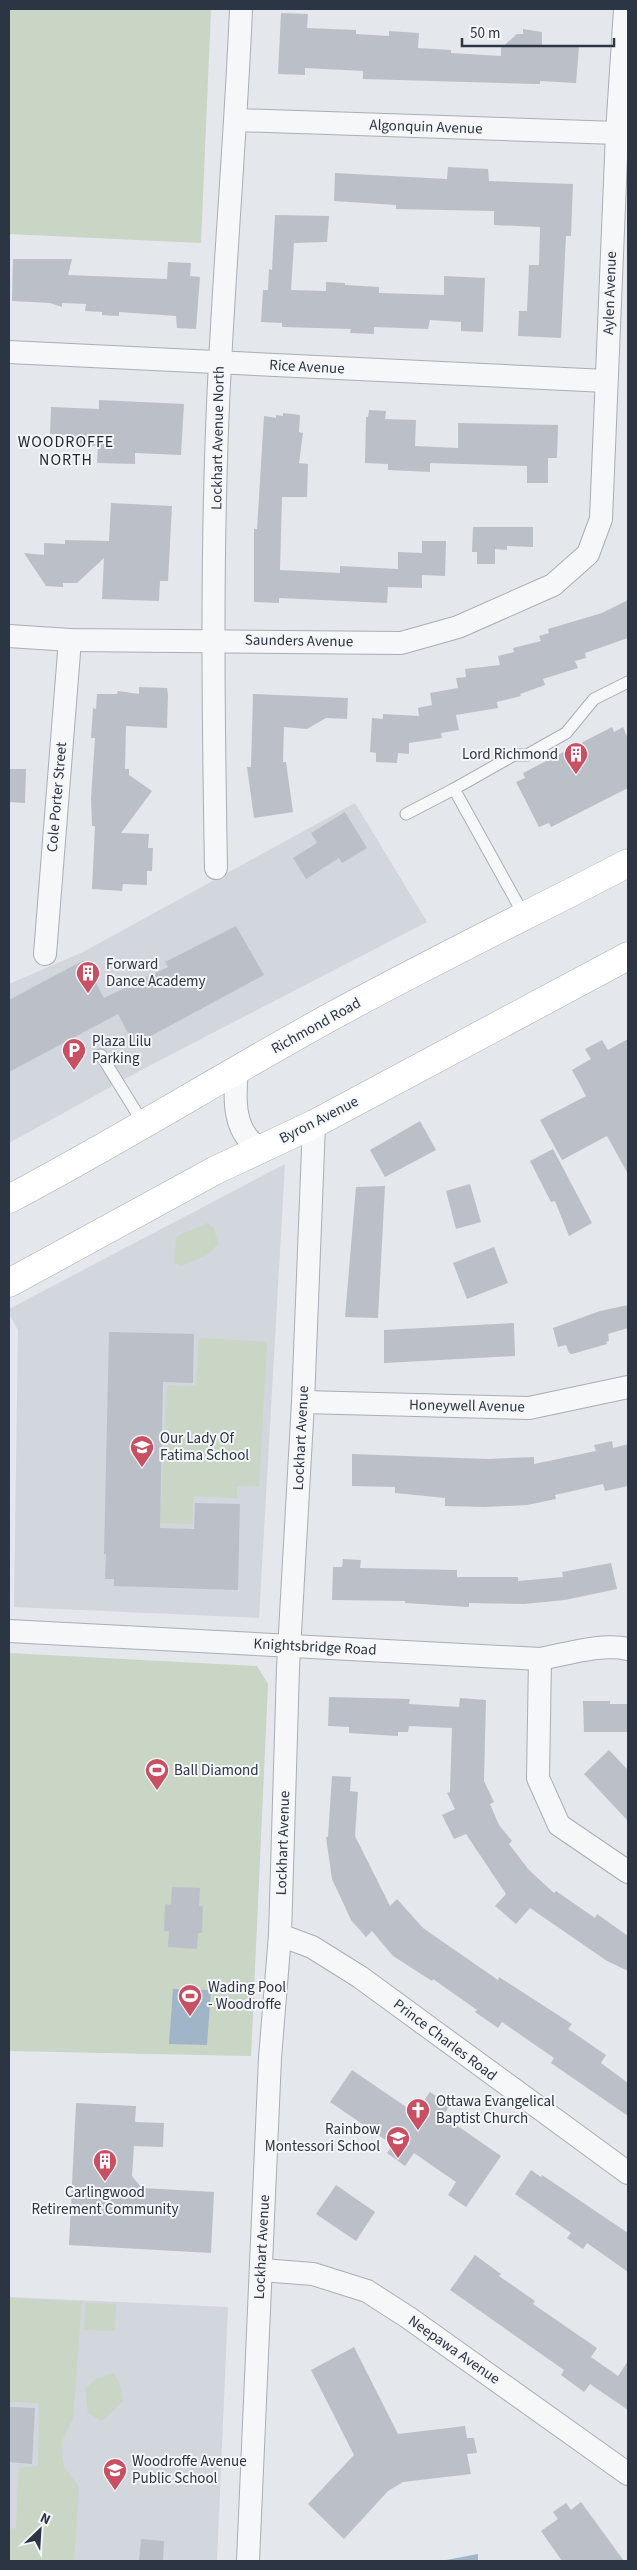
<svg xmlns="http://www.w3.org/2000/svg" width="637" height="2570" viewBox="0 0 637 2570" font-family="'Source Sans 3',sans-serif">
  <style>
    .built { fill: #d2d6dd }
    .green { fill: #c9d5c5 }
    .water { fill: #a1b5c9 }
    .building { fill: #bbc0c8 }
    .lines { fill: none; stroke-linecap: round; stroke-linejoin: round }
    .lane-casing { stroke: #a9aeb5; stroke-width: 13 }
    .street-casing { stroke: #a9aeb5; stroke-width: 24 }
    .secondary-casing { stroke: #a9aeb5; stroke-width: 29 }
    .lane { stroke: #f6f7f9; stroke-width: 11 }
    .street { stroke: #f6f7f9; stroke-width: 22 }
    .secondary { stroke: #fff; stroke-width: 28 }
    .labels { text-anchor: middle; dominant-baseline: central; stroke-width: 4; stroke-linejoin: round; paint-order: stroke }
    .street-label { font-size: 15px; fill: #2c3543; stroke: #f4f6f8 }
    .poi-label { font-size: 15px; fill: #2c3543; stroke: #f4f6f8; text-anchor: start }
    .neighbourhood-label { font-size: 16px; letter-spacing: 1px; fill: #1e2634; stroke: #f4f6f8 }
  </style>
  <rect width="100%" height="100%" fill="#e4e7eb"/>
  <g class="built">
    <path d="M355 803 427 922 145 1068 9 1143V984L83 952Z"/>
    <path d="M285 1164 259 1618 14 1607 18 1330 9 1314V1309Z"/>
    <path d="M9 2297 228 2307 217 2561H9Z"/>
  </g>
  <g class="green">
    <path d="M9 9H211L201 243 9 234Z"/>
    <path d="M207 1223 214 1228 218 1244 207 1255 181 1266 174 1263 176 1238C184 1231 196 1230 207 1223Z"/>
    <path d="M199 1338 267 1342 259 1487 237 1486V1498L194 1496 192 1524 160 1523 167 1385 196 1386Z"/>
    <path d="M9 1653 257 1666 268 1684 251 2056 9 2051Z"/>
    <path d="M9 2298 82 2302 73 2418 61 2443 64 2467 79 2487 74 2561H9V2529L16 2528 19 2468 38 2466 39 2403 9 2402Z"/>
    <path d="M85 2303 116 2304 115 2331 84 2330Z"/>
    <path d="M114 2373 121 2387 123 2401 102 2421 88 2413 85 2389 96 2379Z"/>
  </g>
  <g class="water">
    <path d="M173 1989 211 1990 207 2045 169 2044Z"/>
    <path d="M478 2554V2561H441Z"/>
  </g>
  <g class="building">
    <path d="M281 13 308 14 307 28 356 30V34L389 36V31L419 33 418 48 451 50V53L501 56V48L517 34H523V29L542 32V45L579 47 576 83 540 81V84H535L363 79V71L305 68V75L278 74Z"/>
    <path d="M448 167 488 169 489 181 573 184 571 236H566L561 338 518 336 519 311H527L529 265H539L540 227 494 225V211L396 209V205L334 201 335 173 447 179Z"/>
    <path d="M275 215 329 216 327 242 294 243 291 290 326 291V282L345 283V285L379 287V293L444 295V276L485 278 483 332 461 331V322L430 320 428 329 374 327V334L350 333 351 329 282 327V323L261 322 263 290H268L269 269 272 270Z"/>
    <path d="M13 259H72L68 275 167 279 168 262 191 263 190 276 200 277 196 329 177 328 176 316 119 312V316L102 315V312L85 311 86 304 62 303V307L50 303 12 301Z"/>
    <path d="M99 400 184 404 181 455 135 453V464L97 463 98 446 66 445V435L50 434 51 407 99 409Z"/>
    <path d="M369 410 386 411 385 419 416 420 415 446 458 448V423L558 425 557 458H548V483H527V466L430 463V472L388 470V464L365 463 366 417H368Z"/>
    <path d="M283 413 300 415 299 432 303 433 299 463 308 464 307 497H282L280 570 340 573V566L398 569V552L422 553V541H446L445 576 422 575V588L388 587 387 603 279 598V603L254 602V529H257L264 416 276 418V415L283 416Z"/>
    <path d="M111 503 172 506 168 581H160L159 601 102 599 104 558 77 583H63V587L46 586 24 553 44 555V543L65 544V540L109 541Z"/>
    <path d="M473 527H533V547L507 546V550L495 549V564H477V552H472Z"/>
    <path d="M628 600V638L585 653 586 658 575 661 578 668 543 679 545 685 520 694 521 696 497 702 498 708 456 715 459 730 441 733 442 738 409 743V754L398 753 397 763 376 762V753L370 752 372 718 383 719V714L419 716 418 708 432 705 430 693 458 688 456 678 466 677 465 669 500 665 498 656 514 652 513 648 541 641 539 636 549 633 548 629 602 613Z"/>
    <path d="M139 687 167 688 168 695 167 728 126 726 125 769H129V775L152 791 121 833 149 834 148 848H153L152 871H147V885L123 884 122 891 92 889 95 826H92L91 798 95 738H91L93 708 96 709 97 694H117L118 691 139 694Z"/>
    <path d="M253 694 348 698 347 719 326 718 307 729 284 727 283 762H286L293 812 254 818 247 767H251Z"/>
    <path d="M612 727 614 732 623 727 628 739V788L551 827 549 823 539 827 516 782 525 778 523 773Z"/>
    <path d="M9 769H26L25 803 9 802Z"/>
    <path d="M345 812 367 848 342 863 339 858 306 879 293 858 317 843 311 833Z"/>
    <path d="M236 926 264 975 134 1045 118 1014 9 1072V1000L84 960 104 998 168 967 165 962Z"/>
    <path d="M628 1039V1174L607 1136 562 1160 540 1120 586 1096 572 1070 591 1059 585 1049 602 1040 608 1050Z"/>
    <path d="M420 1121 436 1150 385 1177 370 1150Z"/>
    <path d="M553 1149 592 1223 569 1236 555 1201 551 1202 530 1161Z"/>
    <path d="M470 1184 481 1222 456 1229 446 1191Z"/>
    <path d="M385 1186 378 1318 345 1317 356 1187Z"/>
    <path d="M494 1247 508 1283 467 1299 453 1263Z"/>
    <path d="M628 1305V1328L608 1334 609 1341 606 1342 607 1344 572 1354 569 1353 566 1345 558 1347 553 1328 600 1311Z"/>
    <path d="M514 1323 515 1356 384 1363V1330Z"/>
    <path d="M109 1332 194 1334 193 1383 163 1382 160 1528 194 1529 195 1503 240 1504 238 1590 114 1586V1579H105L106 1554H104Z"/>
    <path d="M612 1441 613 1448 628 1444V1486L605 1491 603 1484 555 1495 556 1499 527 1505 485 1507 445 1506V1498L395 1493V1487L352 1486V1454L487 1459 534 1457V1464L596 1451 594 1445Z"/>
    <path d="M343 1559 361 1560 360 1568 457 1570V1577H518V1581L563 1577 562 1572 611 1563 617 1589 565 1600 524 1604 469 1603V1607L405 1603V1601L332 1600 333 1567H342Z"/>
    <path d="M329 1697 410 1699 409 1704 459 1707 460 1698 486 1700 484 1781 494 1802 490 1804 499 1825 512 1841 509 1844 529 1870 554 1893 556 1891 595 1918 597 1914 628 1936V1971L607 1961 530 1908 516 1924 495 1906 506 1894 466 1834 454 1839 442 1815 455 1809 447 1793 450 1792 452 1728 409 1726 408 1732H398V1736L349 1733V1727L328 1726Z"/>
    <path d="M583 1701H610V1704H628V1732H584Z"/>
    <path d="M609 1750 628 1770V1821L584 1774Z"/>
    <path d="M332 1776 351 1777 350 1791 358 1792 355 1836 390 1906 397 1899 423 1928 498 1980 499 1977 572 2024 568 2029 606 2055 601 2063 628 2083V2116L551 2063 554 2058 502 2022 498 2028 475 2012 477 2010 433 1979 432 1981 393 1956 372 1931 366 1937 351 1920 332 1879 326 1837H328Z"/>
    <path d="M172 1887 200 1888 199 1906H203L202 1933H198L197 1949 168 1947 169 1931H164L165 1904 171 1905Z"/>
    <path d="M352 2070 415 2113 430 2092 450 2105 443 2116 501 2156 466 2207 448 2195 456 2182 414 2153 405 2166 387 2153 393 2145 330 2102Z"/>
    <path d="M76 2103 136 2106 135 2122 164 2123 163 2147 134 2146 132 2176 142 2188 214 2192 211 2253 69 2245Z"/>
    <path d="M531 2170 541 2177 542 2175 628 2233V2272L587 2243 583 2249 567 2238 571 2233 515 2194Z"/>
    <path d="M336 2185 375 2212 356 2241 316 2214Z"/>
    <path d="M475 2255 501 2274 499 2276 535 2301 533 2304 597 2348 591 2357 618 2376 628 2361V2410L590 2384 584 2392 561 2375 564 2370 450 2290Z"/>
    <path d="M354 2347 398 2434 465 2426 467 2438H474L477 2453 467 2454 471 2474 403 2482 388 2491 344 2539 308 2504 354 2455 311 2370Z"/>
    <path d="M9 2407 35 2408 32 2464 9 2462Z"/>
    <path d="M581 2502 624 2561H562L541 2531 558 2519 553 2512 566 2503 571 2510Z"/>
    <path d="M141 2539 164 2541 163 2561H139Z"/>
  </g>
  <g class="lines">
    <g class="lane-casing">
      <g id="lane">
        <path d="M406 814 454 789"/>
        <path d="M525 917 454 789 514 755H527L566 733 594 699 628 682"/>
        <path d="M101 1055 143 1123"/>
      </g>
    </g>
    <g class="street-casing">
      <g id="street">
        <path d="M236 120 617 133"/>
        <path d="M9 352 606 381"/>
        <path d="M9 636 70 640 401 643 458 627 553 585 588 554 601 519 617 133 625 9"/>
        <path d="M216 868C213 700 211 531 220 363 226 245 236 127 241 9"/>
        <path d="M45 954 70 640"/>
        <path d="M237 1071C234 1099 233 1134 261 1149"/>
        <path d="M303 1402 529 1408 628 1387"/>
        <path d="M9 1631 540 1659C567 1654 601 1643 628 1649"/>
        <path d="M540 1659 538 1778 559 1825 628 1872"/>
        <path d="M280 1935 312 1947 360 1977 628 2173"/>
        <path d="M262 2270 313 2274 367 2291 409 2318 628 2474"/>
        <path d="M248 2561 270 2058 280 1935 288 1668 303 1402 314 1124"/>
      </g>
    </g>
    <g class="secondary-casing">
      <g id="secondary">
        <path d="M9 1199C119 1141 225 1075 334 1015 431 962 530 914 628 863"/>
        <path d="M9 1283 214 1171 314 1124 628 956"/>
      </g>
    </g>
    <use href="#lane" class="lane"/>
    <use href="#street" class="street"/>
    <use href="#secondary" class="secondary"/>
  </g>
  <defs>
    <g id="building-pin" transform="scale(1.25)"><path d="M0 17L-7.5 6A9.5 9.5 0 1 1 7.5 6Z" fill="#c95063" stroke="#f4f6f8"/><path d="M-4-6H4V6H1V3H-1V6H-4ZM-2.5-4.3h1.7v1.8h-1.7ZM.8-4.3h1.7v1.8H.8ZM-2.5-1h1.7V.8h-1.7ZM.8-1h1.7V.8H.8Z" fill="#fff"/></g>
    <g id="parking-pin" transform="scale(1.25)"><path d="M0 17L-7.5 6A9.5 9.5 0 1 1 7.5 6Z" fill="#c95063" stroke="#f4f6f8"/><path d="M-3.5-5.5H1a3.5 3.5 0 0 1 0 7H-1V5.5H-3.5ZM-1-3.4V-.6H.8a1.4 1.4 0 0 0 0-2.8Z" fill="#fff"/></g>
    <g id="school-pin" transform="scale(1.25)"><path d="M0 17L-7.5 6A9.5 9.5 0 1 1 7.5 6Z" fill="#c95063" stroke="#f4f6f8"/><path d="M0-5L7-2L0 1L-7-2ZM-4 1L0 2.5L4 1V4Q0 6-4 4Z" fill="#fff"/></g>
    <g id="stadium-pin" transform="scale(1.25)"><path d="M0 17L-7.5 6A9.5 9.5 0 1 1 7.5 6Z" fill="#c95063" stroke="#f4f6f8"/><path d="M0-5a6.5 5 0 1 0 0 10a6.5 5 0 1 0 0-10ZM-3.5-1.8h7v3.6h-7Z" fill="#fff"/></g>
    <g id="church-pin" transform="scale(1.25)"><path d="M0 17L-7.5 6A9.5 9.5 0 1 1 7.5 6Z" fill="#c95063" stroke="#f4f6f8"/><path d="M-1.2-6h2.4v3.5h3.3v2.4h-3.3V6h-2.4V-.1h-3.3v-2.4h3.3Z" fill="#fff"/></g>
  </defs>
  <g fill-rule="evenodd">
    <use href="#building-pin" x="576" y="754"/>
    <use href="#building-pin" x="88" y="973"/>
    <use href="#parking-pin" x="74" y="1050"/>
    <use href="#school-pin" x="142" y="1447"/>
    <use href="#stadium-pin" x="157" y="1770"/>
    <use href="#stadium-pin" x="190" y="1996"/>
    <use href="#church-pin" x="418" y="2110"/>
    <use href="#school-pin" x="398" y="2138"/>
    <use href="#building-pin" x="105" y="2161"/>
    <use href="#school-pin" x="115" y="2470"/>
  </g>
  <g class="labels">
    <g class="street-label">
      <text transform="translate(426 127) rotate(2)">Algonquin Avenue</text>
      <text transform="translate(610 293) rotate(-88)">Aylen Avenue</text>
      <text transform="translate(307 367) rotate(3)">Rice Avenue</text>
      <text transform="translate(218 438) rotate(-89)">Lockhart Avenue North</text>
      <text transform="translate(299 641) rotate(1)">Saunders Avenue</text>
      <text transform="translate(57 797) rotate(-85)">Cole Porter Street</text>
      <text transform="translate(316 1026) rotate(-29)">Richmond Road</text>
      <text transform="translate(319 1120) rotate(-27)">Byron Avenue</text>
      <text transform="translate(467 1406) rotate(1)">Honeywell Avenue</text>
      <text transform="translate(301 1438) rotate(-87)">Lockhart Avenue</text>
      <text transform="translate(315 1647) rotate(3)">Knightsbridge Road</text>
      <text transform="translate(283 1843) rotate(-88)">Lockhart Avenue</text>
      <text transform="translate(445 2040) rotate(37)">Prince Charles Road</text>
      <text transform="translate(262 2247) rotate(-87)">Lockhart Avenue</text>
      <text transform="translate(454 2350) rotate(35)">Neepawa Avenue</text>
    </g>
    <g class="poi-label">
      <text x="558" y="754" text-anchor="end">Lord Richmond</text>
      <text x="106" y="964">Forward<tspan x="106" dy="17">Dance Academy</tspan></text>
      <text x="92" y="1041">Plaza Lilu<tspan x="92" dy="17">Parking</tspan></text>
      <text x="160" y="1438">Our Lady Of<tspan x="160" dy="17">Fatima School</tspan></text>
      <text x="174" y="1770">Ball Diamond</text>
      <text x="208" y="1987">Wading Pool<tspan x="208" dy="17">- Woodroffe</tspan></text>
      <text x="436" y="2101">Ottawa Evangelical<tspan x="436" dy="17">Baptist Church</tspan></text>
      <text x="380" y="2129" text-anchor="end">Rainbow<tspan x="380" dy="17">Montessori School</tspan></text>
      <text x="105" y="2192" text-anchor="middle">Carlingwood<tspan x="105" dy="17">Retirement Community</tspan></text>
      <text x="132" y="2461">Woodroffe Avenue<tspan x="132" dy="17">Public School</tspan></text>
    </g>
    <g class="neighbourhood-label">
      <text x="66" y="442">WOODROFFE<tspan x="66" dy="18">NORTH</tspan></text>
    </g>
  </g>
  <rect width="637" height="2570" fill="none" stroke="#2c3543" stroke-width="20"/>
  <g transform="translate(40 2530) rotate(25)" stroke="#f4f6f8" stroke-width="4" paint-order="stroke">
  <path d="M0-4L9 19L0 12L-9 19Z" fill="#2c3543"/>
  <text y="-8" font-size="14" font-weight="bold" text-anchor="middle" fill="#2c3543">N</text>
  </g>
  <path d="M462 38v8h152v-8" fill="none" stroke="#2c3543" stroke-width="2.5"/>
  <text x="470" y="38" font-size="15" fill="#2c3543" stroke="#f4f6f8" stroke-width="4" paint-order="stroke">50 m</text>
</svg>
